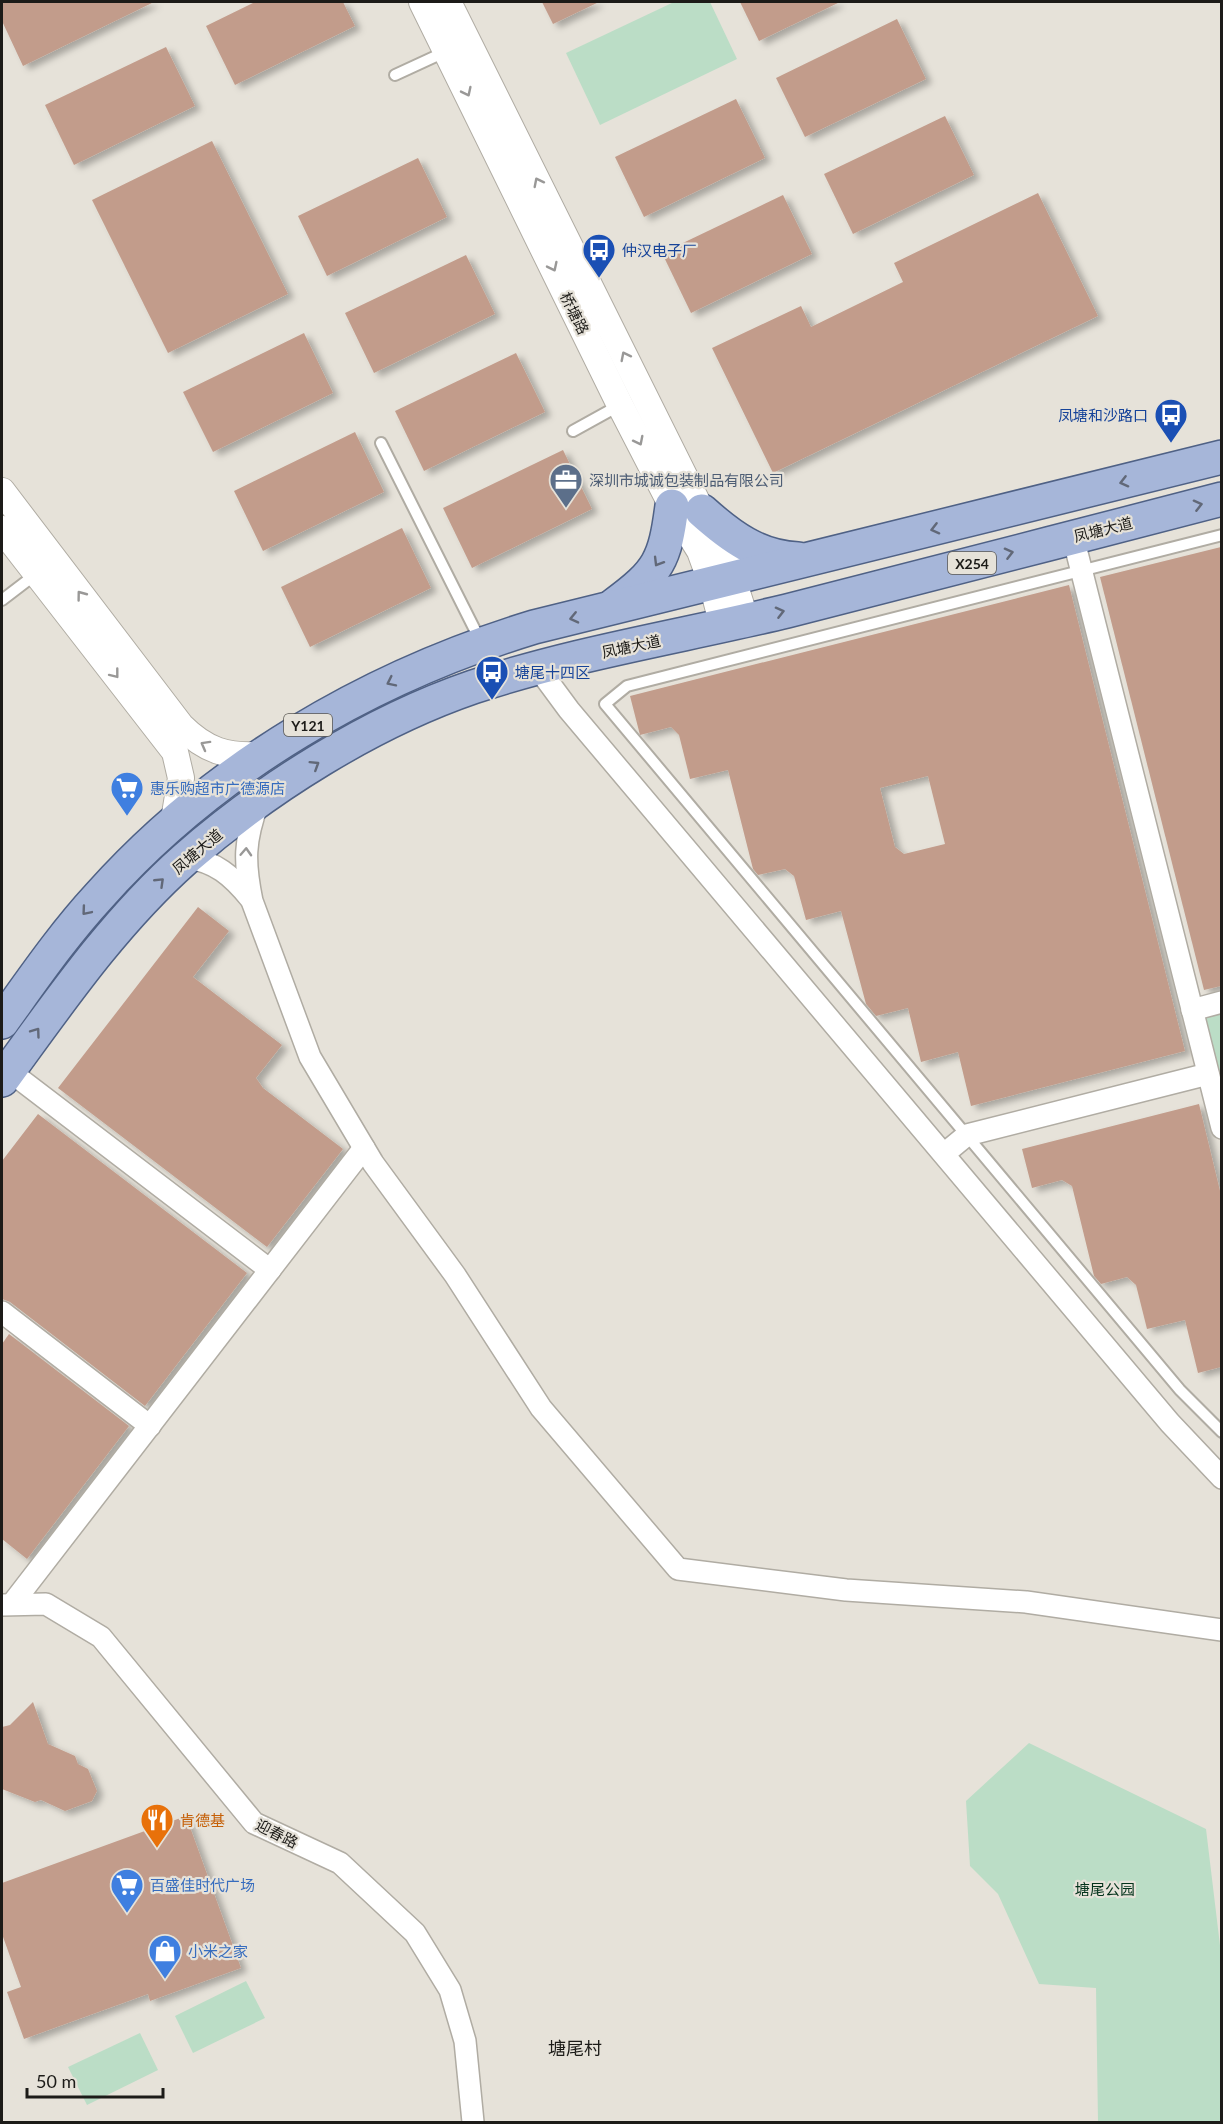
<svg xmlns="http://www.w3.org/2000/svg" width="1223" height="2124" viewBox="0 0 1223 2124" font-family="Lato,'Noto Sans SC',sans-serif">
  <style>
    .green { fill: #bbddc6 }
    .building { fill: #c29c8b; fill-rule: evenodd; filter: url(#shadow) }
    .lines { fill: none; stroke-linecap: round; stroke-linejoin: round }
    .service-casing { stroke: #b0aca3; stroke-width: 14 }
    .minor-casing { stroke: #b0aca3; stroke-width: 24 }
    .tertiary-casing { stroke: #b0aca3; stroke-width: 28 }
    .primary-casing { stroke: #4f6185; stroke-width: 36 }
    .service { stroke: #fff; stroke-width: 10 }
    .minor { stroke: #fff; stroke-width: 21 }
    .tertiary { stroke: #fff; stroke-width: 26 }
    .primary { stroke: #a6b6d9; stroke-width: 33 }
    .oneway { stroke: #999897 }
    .oneway2 { stroke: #616878 }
    .labels { text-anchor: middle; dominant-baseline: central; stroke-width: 4.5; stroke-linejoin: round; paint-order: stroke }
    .shield { fill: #e6e2d9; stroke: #595752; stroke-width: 1.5 }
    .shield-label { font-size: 14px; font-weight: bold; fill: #1c1b18 }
    .transit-label { font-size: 15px; fill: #164399; stroke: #e6e2d9; text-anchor: start }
    .street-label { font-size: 15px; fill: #1c1b18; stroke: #e6e2d9 }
    .service-label { font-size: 15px; fill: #4e5e75; stroke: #e6e2d9; text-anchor: start }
    .shop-label { font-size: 15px; fill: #366cbe; stroke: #e6e2d9; text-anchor: start }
    .food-label { font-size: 15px; fill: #c56008; stroke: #e6e2d9; text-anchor: start }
    .park-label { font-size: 15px; fill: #03331b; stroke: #e6e2d9 }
    .quarter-label { font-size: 18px; fill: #1c1b18; stroke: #e6e2d9 }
  </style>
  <defs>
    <filter id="shadow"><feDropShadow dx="6" dy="4" stdDeviation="3" flood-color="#0004"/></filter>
  </defs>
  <rect width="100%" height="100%" fill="#e6e2d9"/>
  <g class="green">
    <path d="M674 2H710L737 59 600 125 566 53Z"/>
    <path d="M1221 1011V1095L1202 1016Z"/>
    <path d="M1029 1743 1206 1829 1222 1962 1221 2122H1098L1096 1988 1039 1984 998 1894 970 1866 966 1801Z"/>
    <path d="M246 1981 265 2018 193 2053 175 2016Z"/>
    <path d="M140 2033 158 2070 87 2105 68 2067Z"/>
  </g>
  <g class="building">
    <path d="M2 2H154L23 66 2 21Z"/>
    <path d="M255 2H343L355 26 235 85 206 26Z"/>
    <path d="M542 2H599L553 24Z"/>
    <path d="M740 2H840L759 41Z"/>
    <path d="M897 19 926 79 805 137 776 78Z"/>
    <path d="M166 47 195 106 74 165 45 105Z"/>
    <path d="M736 99 765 158 644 217 615 157Z"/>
    <path d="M945 116 974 175 853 234 824 174Z"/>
    <path d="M212 141 288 294 168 353 92 200Z"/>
    <path d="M418 158 447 217 327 276 298 216Z"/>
    <path d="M1038 193 1098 316 773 473 712 348 801 306 811 327 903 282 894 263Z"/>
    <path d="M783 195 812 254 691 313 662 253Z"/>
    <path d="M466 255 495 314 374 373 345 313Z"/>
    <path d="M304 333 333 393 213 452 183 392Z"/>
    <path d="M516 353 545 412 424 471 395 411Z"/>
    <path d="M355 432 384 492 263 551 234 491Z"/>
    <path d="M563 450 592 509 472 568 443 508Z"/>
    <path d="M402 528 431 588 310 647 281 587Z"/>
    <path d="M1221 547V986L1204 990 1100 577Z"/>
    <path d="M1069 585 1185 1051 971 1106 958 1052 921 1062 908 1008 876 1016 866 1004 841 911 806 920 794 876 785 869 758 875 753 869 728 770 690 779 679 735 671 727 640 735 630 696ZM928 776 945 844 904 854 895 847 880 788Z"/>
    <path d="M198 907 229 931 193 977 282 1045 256 1078 263 1088 343 1149 267 1247 58 1088Z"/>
    <path d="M1199 1104 1221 1195V1367L1198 1373 1185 1320 1147 1329 1136 1285 1127 1277 1101 1284 1094 1276 1072 1186 1062 1180 1032 1188 1022 1149Z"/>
    <path d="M38 1114 247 1273 145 1406 10 1302 2 1299V1161Z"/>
    <path d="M9 1334 129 1426 27 1559 2 1539V1344Z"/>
    <path d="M33 1702 48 1744 75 1756 78 1764 88 1769 97 1791 92 1801 65 1811 41 1800 35 1802 2 1789V1727L10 1725Z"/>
    <path d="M186 1816 241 1968 150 2001 148 1994 24 2039 7 1992 21 1987 2 1934V1883Z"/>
  </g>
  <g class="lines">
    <g class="service-casing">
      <g id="service">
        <path d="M395 75 447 51"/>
        <path d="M573 431 620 405"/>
        <path d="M381 443 480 640"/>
        <path d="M1222 535 627 686 605 704 1180 1390 1222 1432"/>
        <path d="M2 600 36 574"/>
      </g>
    </g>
    <g class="minor-casing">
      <g id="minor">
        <path d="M1073 537 1222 1128"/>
        <path d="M538 668 569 710 1170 1423 1222 1478"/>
        <path d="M258 803C244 841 244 862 252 901L310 1057 373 1163 455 1275 541 1408 678 1569 846 1590 1026 1602 1222 1630"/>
        <path d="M187 858C215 861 232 876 250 898"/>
        <path d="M1192 1010 1222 1002"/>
        <path d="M8 1070 270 1270"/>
        <path d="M944 1154 967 1135 1208 1074"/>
        <path d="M2 1312 150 1426"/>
        <path d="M12 1604 364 1148"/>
        <path d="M2 1605 46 1604 101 1637 254 1823 340 1863 415 1933 450 1990 465 2041 473 2122"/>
      </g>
    </g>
    <g class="tertiary-casing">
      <g id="tertiary">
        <path d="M422 2 620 405 672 506 700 551 712 584 723 626"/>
        <path d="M448 2 728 564 746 621"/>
        <path d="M2 491 181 726C206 751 227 757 261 755"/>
        <path d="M2 529 175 752 181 778 173 826"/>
      </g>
    </g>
    <g class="primary-casing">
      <g id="primary">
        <path d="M702 511C731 537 758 557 798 559"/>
        <path d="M614 605C659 572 665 560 672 506"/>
        <path d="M2 1022C33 979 63 935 99 896 214 767 370 677 534 627L1222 457"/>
        <path d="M2 1080C59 1002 113 923 185 859 266 788 371 722 473 687 575 653 683 636 787 611 932 575 1077 536 1222 499"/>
      </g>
    </g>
    <use href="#service" class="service"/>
    <use href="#minor" class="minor"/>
    <use href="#tertiary" class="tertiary"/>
    <use href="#primary" class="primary"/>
  </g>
  <defs><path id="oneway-chevron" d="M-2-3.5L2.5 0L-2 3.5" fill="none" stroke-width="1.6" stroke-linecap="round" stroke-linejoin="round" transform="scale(1.5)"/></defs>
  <g class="oneway">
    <use href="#oneway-chevron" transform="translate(467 92) rotate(64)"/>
    <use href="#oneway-chevron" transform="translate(538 182) rotate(-117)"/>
    <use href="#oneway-chevron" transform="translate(553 267) rotate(64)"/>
    <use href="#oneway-chevron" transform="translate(625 356) rotate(-117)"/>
    <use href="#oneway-chevron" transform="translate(639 441) rotate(63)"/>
    <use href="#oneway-chevron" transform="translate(81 595) rotate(-127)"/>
    <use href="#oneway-chevron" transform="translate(115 674) rotate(52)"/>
    <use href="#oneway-chevron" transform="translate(205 745) rotate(-151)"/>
    <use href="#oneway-chevron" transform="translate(246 852) rotate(-87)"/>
  </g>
  <g class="oneway2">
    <use href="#oneway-chevron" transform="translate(1124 482) rotate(166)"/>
    <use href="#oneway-chevron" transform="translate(1198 505) rotate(-14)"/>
    <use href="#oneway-chevron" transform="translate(935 529) rotate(166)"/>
    <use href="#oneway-chevron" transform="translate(1009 553) rotate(-14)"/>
    <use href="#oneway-chevron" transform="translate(658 562) rotate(121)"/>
    <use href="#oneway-chevron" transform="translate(780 612) rotate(-14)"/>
    <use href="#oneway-chevron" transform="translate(574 618) rotate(167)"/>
    <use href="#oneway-chevron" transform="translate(391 682) rotate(154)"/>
    <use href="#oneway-chevron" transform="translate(315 765) rotate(-32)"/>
    <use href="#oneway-chevron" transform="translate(160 882) rotate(-44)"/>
    <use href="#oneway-chevron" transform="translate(86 911) rotate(130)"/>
    <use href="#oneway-chevron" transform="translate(36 1032) rotate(-54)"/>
  </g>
  <defs>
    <g id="bus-pin" transform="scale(1.725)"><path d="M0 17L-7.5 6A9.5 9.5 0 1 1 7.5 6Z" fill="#1a4fb4" stroke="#e6e2d9"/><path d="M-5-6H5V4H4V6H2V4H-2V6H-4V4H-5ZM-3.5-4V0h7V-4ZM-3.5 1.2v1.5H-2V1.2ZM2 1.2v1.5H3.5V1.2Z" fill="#fff"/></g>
    <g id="office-pin" transform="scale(1.725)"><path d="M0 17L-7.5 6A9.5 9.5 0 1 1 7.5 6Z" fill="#5c6f8a" stroke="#e6e2d9"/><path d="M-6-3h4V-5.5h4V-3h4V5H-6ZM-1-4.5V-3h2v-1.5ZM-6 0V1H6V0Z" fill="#fff"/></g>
    <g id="supermarket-pin" transform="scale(1.725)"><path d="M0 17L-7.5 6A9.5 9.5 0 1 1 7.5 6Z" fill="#3f7fe0" stroke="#e6e2d9"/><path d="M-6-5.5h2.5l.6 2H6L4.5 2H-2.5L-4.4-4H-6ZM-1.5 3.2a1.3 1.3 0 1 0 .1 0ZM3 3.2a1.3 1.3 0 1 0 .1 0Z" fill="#fff"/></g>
    <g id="restaurant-pin" transform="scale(1.725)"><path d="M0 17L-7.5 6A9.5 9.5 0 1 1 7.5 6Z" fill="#e8710a" stroke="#e6e2d9"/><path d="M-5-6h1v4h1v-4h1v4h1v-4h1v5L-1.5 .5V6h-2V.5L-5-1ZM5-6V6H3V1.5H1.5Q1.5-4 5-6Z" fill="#fff"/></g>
    <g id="shop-pin" transform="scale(1.725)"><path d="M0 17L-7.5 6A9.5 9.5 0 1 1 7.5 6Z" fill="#3f7fe0" stroke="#e6e2d9"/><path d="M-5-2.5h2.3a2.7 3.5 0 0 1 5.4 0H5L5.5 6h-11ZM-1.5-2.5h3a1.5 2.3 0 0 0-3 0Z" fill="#fff"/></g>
  </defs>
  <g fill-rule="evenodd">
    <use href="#bus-pin" x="599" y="250"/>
    <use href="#bus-pin" x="1171" y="415"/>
    <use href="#office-pin" x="566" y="480"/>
    <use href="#bus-pin" x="492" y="672"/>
    <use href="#supermarket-pin" x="127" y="788"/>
    <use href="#restaurant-pin" x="157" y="1820"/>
    <use href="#supermarket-pin" x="127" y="1885"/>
    <use href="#shop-pin" x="165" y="1951"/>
  </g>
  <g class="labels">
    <g class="shield">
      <rect x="948" y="552" width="48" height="22" rx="4.5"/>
      <rect x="284" y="714" width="48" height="22" rx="4.5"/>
    </g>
    <g class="shield-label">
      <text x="972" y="563">X254</text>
      <text x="308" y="725">Y121</text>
    </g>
    <g class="transit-label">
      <text x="622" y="250">仲汉电子厂</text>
      <text x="1148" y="415" text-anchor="end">凤塘和沙路口</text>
      <text x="515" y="672">塘尾十四区</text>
    </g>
    <g class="street-label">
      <text transform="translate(575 313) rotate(64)">桥塘路</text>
      <text transform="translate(1103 529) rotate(-14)">凤塘大道</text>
      <text transform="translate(631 646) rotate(-12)">凤塘大道</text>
      <text transform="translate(197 851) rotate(-40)">凤塘大道</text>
      <text transform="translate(277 1833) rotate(27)">迎春路</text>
    </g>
    <g class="service-label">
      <text x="589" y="480">深圳市城诚包装制品有限公司</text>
    </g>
    <g class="shop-label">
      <text x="150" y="788">惠乐购超市广德源店</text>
      <text x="150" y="1885">百盛佳时代广场</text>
      <text x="188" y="1951">小米之家</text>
    </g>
    <g class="food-label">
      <text x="180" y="1820">肯德基</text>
    </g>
    <g class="park-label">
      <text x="1105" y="1889">塘尾公园</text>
    </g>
    <g class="quarter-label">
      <text x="575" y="2048">塘尾村</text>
    </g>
  </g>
  <rect width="1223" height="2124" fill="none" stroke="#1c1b18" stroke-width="6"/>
  <path d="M27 2088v9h136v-9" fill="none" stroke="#1c1b18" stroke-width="3"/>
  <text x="36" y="2088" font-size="18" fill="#1c1b18" stroke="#e6e2d9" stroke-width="4.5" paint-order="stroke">50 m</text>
</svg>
